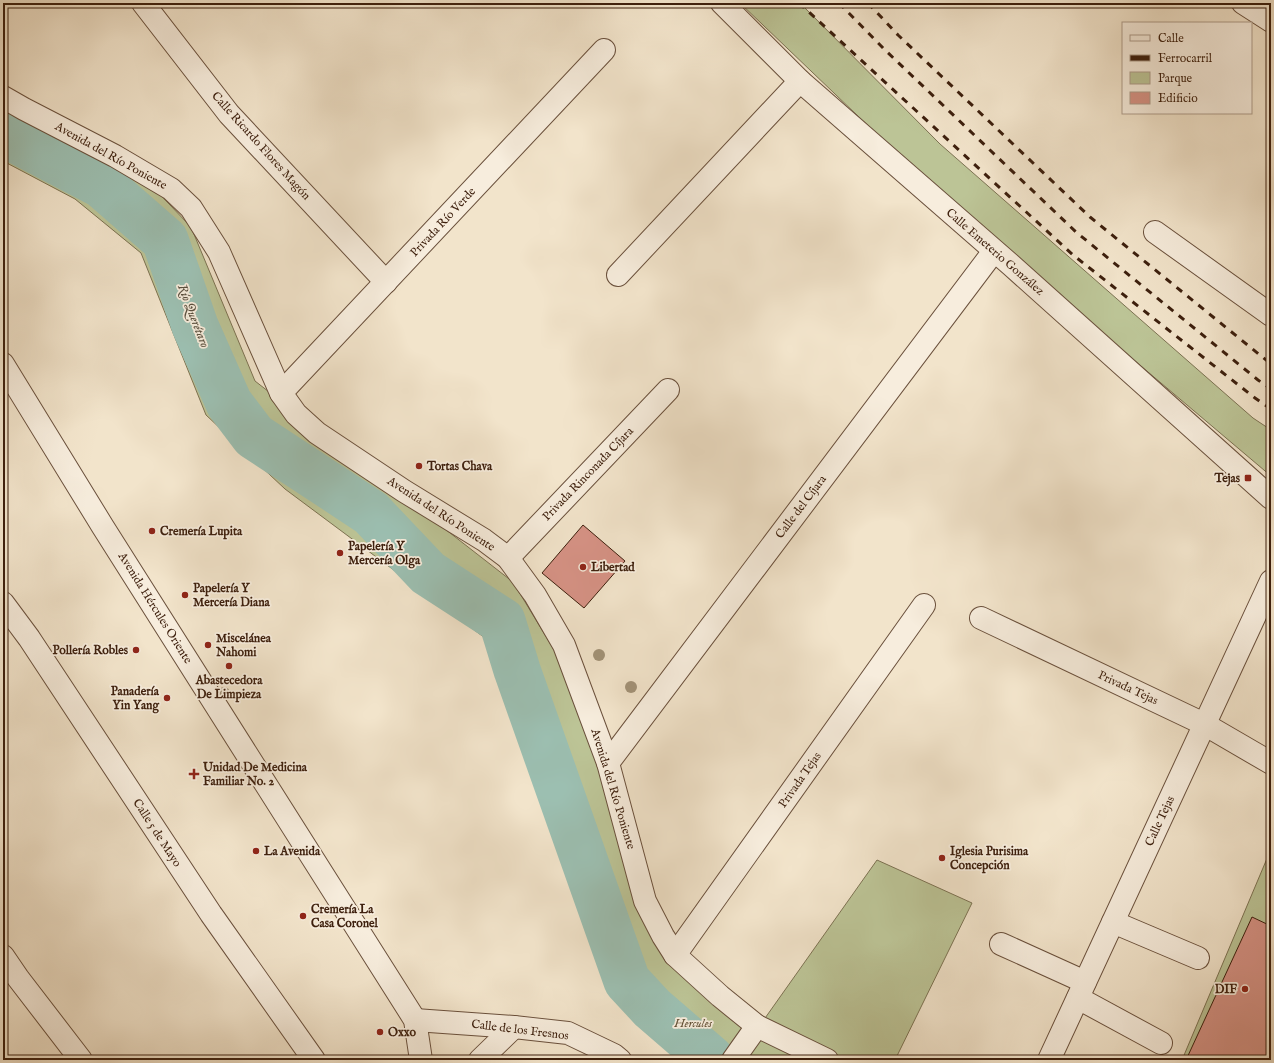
<svg xmlns="http://www.w3.org/2000/svg" width="1274" height="1063" viewBox="0 0 1274 1063" font-family="'IM FELL English',serif">
  <style>
    .green { fill: #bcc496; stroke: #7c7252 }
    .lines { fill: none; stroke-linecap: round; stroke-linejoin: round }
    .river { stroke: #9cbfb1; stroke-width: 47 }
    .building { fill: #d69285; stroke: #3d1f0d }
    .minor-casing { stroke: #6a503c; stroke-width: 24 }
    .minor { stroke: #f7eddd; stroke-width: 22 }
    .rail { stroke: #3d1f0d; stroke-width: 3; stroke-dasharray: 7 7; stroke-linecap: butt }
    .tree { fill: #a39379 }
    .poi-dot { fill: #8f2418; stroke: #f7eddd; stroke-width: 1.5 }
    .labels { text-anchor: middle; dominant-baseline: central; stroke-width: 3.5; stroke-linejoin: round; paint-order: stroke }
    .street-label { font-size: 12px; fill: #3d1f0d; stroke: #f7eddd }
    .poi-label { font-size: 12px; font-weight: bold; fill: #3d1f0d; stroke: #f7eddd; text-anchor: start }
    .park-label { font-size: 12px; font-style: italic; fill: #635136; stroke: #f7eddd }
    .water-label { font-size: 13px; font-style: italic; fill: #5a4f3e; stroke: #f7eddd }
  </style>
  <rect width="100%" height="100%" fill="#f2e4cb"/>
  <filter id="stains"><feTurbulence type="fractalNoise" baseFrequency=".005" numOctaves="4"/><feColorMatrix values="0 0 0 0 .2 0 0 0 0 .09 0 0 0 0 .02 0 0 0 .5 -.17"/></filter>
  <radialGradient id="worn" r=".72"><stop offset=".6" stop-color="#630" stop-opacity="0"/><stop offset="1" stop-color="#630" stop-opacity=".3"/></radialGradient>
  <g class="green">
    <path d="M740 3H800L940 144 1253 418 1271 430V476L954 208Z"/>
    <path d="M3 88 149 183 191 227 255 381 513 582 562 663 660 939 763 1021 877 860 972 903 895 1060H677L615 989 534 757 485 638 285 489 206 415 141 253 75 199 3 161Z"/>
    <path d="M1271 849V1060H1182Z"/>
  </g>
  <g class="lines">
    <path class="river" d="M3 133 102 185 165 240 195 326 229 403 254 436 371 513 428 573 502 621 517 670 627 981 652 1008 711 1059"/>
  </g>
  <g class="building">
    <path d="M583 525 625 561 584 608 542 573Z"/>
    <path d="M1252 917 1271 926V1053L1268 1060H1186Z"/>
  </g>
  <g class="lines">
    <g class="minor-casing">
      <g id="minor">
        <path d="M143 3 229 114 386 282"/>
        <path d="M722 3 800 81 1011 265 1271 498"/>
        <path d="M1243 3 1271 21"/>
        <path d="M3 97 24 109 115 156 171 189 191 208 219 252 281 393 296 414 317 433 404 491 484 540 508 558 535 595 564 645 608 763 645 901 663 936 675 955 720 996 757 1026 827 1060"/>
        <path d="M1155 232 1271 315"/>
        <path d="M618 275 800 81"/>
        <path d="M3 364 103 527 415 1020 421 1060"/>
        <path d="M281 393 604 50"/>
        <path d="M508 558 668 390"/>
        <path d="M3 603 29 638 211 914 314 1060"/>
        <path d="M981 618 1204 724 1271 763"/>
        <path d="M608 763 994 251"/>
        <path d="M1113 922 1198 958"/>
        <path d="M1001 944 1085 982"/>
        <path d="M675 955 924 605"/>
        <path d="M3 956 18 978 81 1060"/>
        <path d="M1078 998 1161 1043"/>
        <path d="M415 1020 514 1027 568 1033 614 1055 620 1060"/>
        <path d="M480 1060 514 1027"/>
        <path d="M733 1060 757 1026"/>
        <path d="M1049 1060 1271 581"/>
      </g>
    </g>
    <use href="#minor" class="minor"/>
    <g class="rail">
      <path d="M799 3 1073 255 1255 398 1271 409"/>
      <path d="M839 3 884 49 1076 232 1258 380 1271 389"/>
      <path d="M868 3 898 35 1090 217 1271 364"/>
    </g>
  </g>
  <g class="tree">
    <circle cx="599" cy="655" r="6"/>
    <circle cx="631" cy="687" r="6"/>
    <circle cx="224" cy="693" r="6"/>
  </g>
  <g class="poi-dot">
    <circle cx="419" cy="466" r="4"/>
    <rect x="1244" y="474" width="8" height="8" rx="2"/>
    <circle cx="152" cy="531" r="4"/>
    <circle cx="340" cy="553" r="4"/>
    <circle cx="583" cy="567" r="4"/>
    <circle cx="185" cy="595" r="4"/>
    <circle cx="208" cy="645" r="4"/>
    <circle cx="136" cy="650" r="4"/>
    <circle cx="229" cy="666" r="4"/>
    <circle cx="167" cy="698" r="4"/>
    <path d="M192 768h4v4h4v4h-4v4h-4v-4h-4v-4h4z"/>
    <circle cx="256" cy="851" r="4"/>
    <circle cx="942" cy="858" r="4"/>
    <circle cx="303" cy="916" r="4"/>
    <circle cx="1245" cy="989" r="4"/>
    <circle cx="380" cy="1032" r="4"/>
  </g>
  <g class="labels">
    <g class="street-label">
      <text transform="translate(261 146) rotate(48)">Calle Ricardo Flores Magón</text>
      <text transform="translate(111 156) rotate(29)">Avenida del Río Poniente</text>
      <text transform="translate(443 222) rotate(-47)">Privada Río Verde</text>
      <text transform="translate(995 252) rotate(41)">Calle Emeterio González</text>
      <text transform="translate(588 474) rotate(-46)">Privada Rinconada Cíjara</text>
      <text transform="translate(801 507) rotate(-53)">Calle del Cíjara</text>
      <text transform="translate(441 514) rotate(33)">Avenida del Río Poniente</text>
      <text transform="translate(155 608) rotate(58)">Avenida Hércules Oriente</text>
      <text transform="translate(1128 688) rotate(25)">Privada Tejas</text>
      <text transform="translate(800 780) rotate(-55)">Privada Tejas</text>
      <text transform="translate(613 789) rotate(73)">Avenida del Río Poniente</text>
      <text transform="translate(1160 821) rotate(-65)">Calle Tejas</text>
      <text transform="translate(157 833) rotate(57)">Calle 5 de Mayo</text>
      <text transform="translate(520 1030) rotate(7)">Calle de los Fresnos</text>
    </g>
    <g class="poi-label">
      <text x="427" y="466">Tortas Chava</text>
      <text x="1240" y="478" text-anchor="end">Tejas</text>
      <text x="160" y="531">Cremería Lupita</text>
      <text x="348" y="546">Papelería Y<tspan x="348" dy="14">Mercería Olga</tspan></text>
      <text x="591" y="567">Libertad</text>
      <text x="193" y="588">Papelería Y<tspan x="193" dy="14">Mercería Diana</tspan></text>
      <text x="216" y="638">Miscelánea<tspan x="216" dy="14">Nahomi</tspan></text>
      <text x="128" y="650" text-anchor="end">Pollería Robles</text>
      <text x="229" y="680" text-anchor="middle">Abastecedora<tspan x="229" dy="14">De Limpieza</tspan></text>
      <text x="159" y="691" text-anchor="end">Panadería<tspan x="159" dy="14">Yin Yang</tspan></text>
      <text x="203" y="767">Unidad De Medicina<tspan x="203" dy="14">Familiar No. 2</tspan></text>
      <text x="264" y="851">La Avenida</text>
      <text x="950" y="851">Iglesia Purisima<tspan x="950" dy="14">Concepción</tspan></text>
      <text x="311" y="909">Cremería La<tspan x="311" dy="14">Casa Coronel</tspan></text>
      <text x="1237" y="989" text-anchor="end">DIF</text>
      <text x="388" y="1032">Oxxo</text>
    </g>
    <g class="park-label">
      <text x="693" y="1023">Hercules</text>
    </g>
    <g class="water-label">
      <text transform="translate(193 316) rotate(69)">Río Querétaro</text>
    </g>
  </g>
  <rect width="1274" height="1063" fill="none" stroke="#f2e4cb" stroke-width="16"/>
  <rect x="4" y="4" width="1266" height="1055" fill="none" stroke="#3d1f0d" stroke-width="2"/>
  <rect x="8" y="8" width="1258" height="1047" fill="none" stroke="#3d1f0d"/>
  <rect x="1122" y="22" width="130" height="92" fill="#f7eddd" stroke="#ad9b8a"/>
  <rect x="1130" y="35" width="20" height="6" fill="#f7eddd" stroke="#ad9b8a"/>
  <text x="1158" y="42" font-size="12" fill="#3d1f0d">Calle</text>
  <rect x="1130" y="55" width="20" height="6" fill="#3d1f0d" stroke="#ad9b8a"/>
  <text x="1158" y="62" font-size="12" fill="#3d1f0d">Ferrocarril</text>
  <rect x="1130" y="72" width="20" height="12" fill="#bcc496" stroke="#ad9b8a"/>
  <text x="1158" y="82" font-size="12" fill="#3d1f0d">Parque</text>
  <rect x="1130" y="92" width="20" height="12" fill="#d69285" stroke="#ad9b8a"/>
  <text x="1158" y="102" font-size="12" fill="#3d1f0d">Edificio</text>
  <rect width="100%" height="100%" filter="url(#stains)"/>
  <rect width="100%" height="100%" fill="url(#worn)"/>
</svg>
